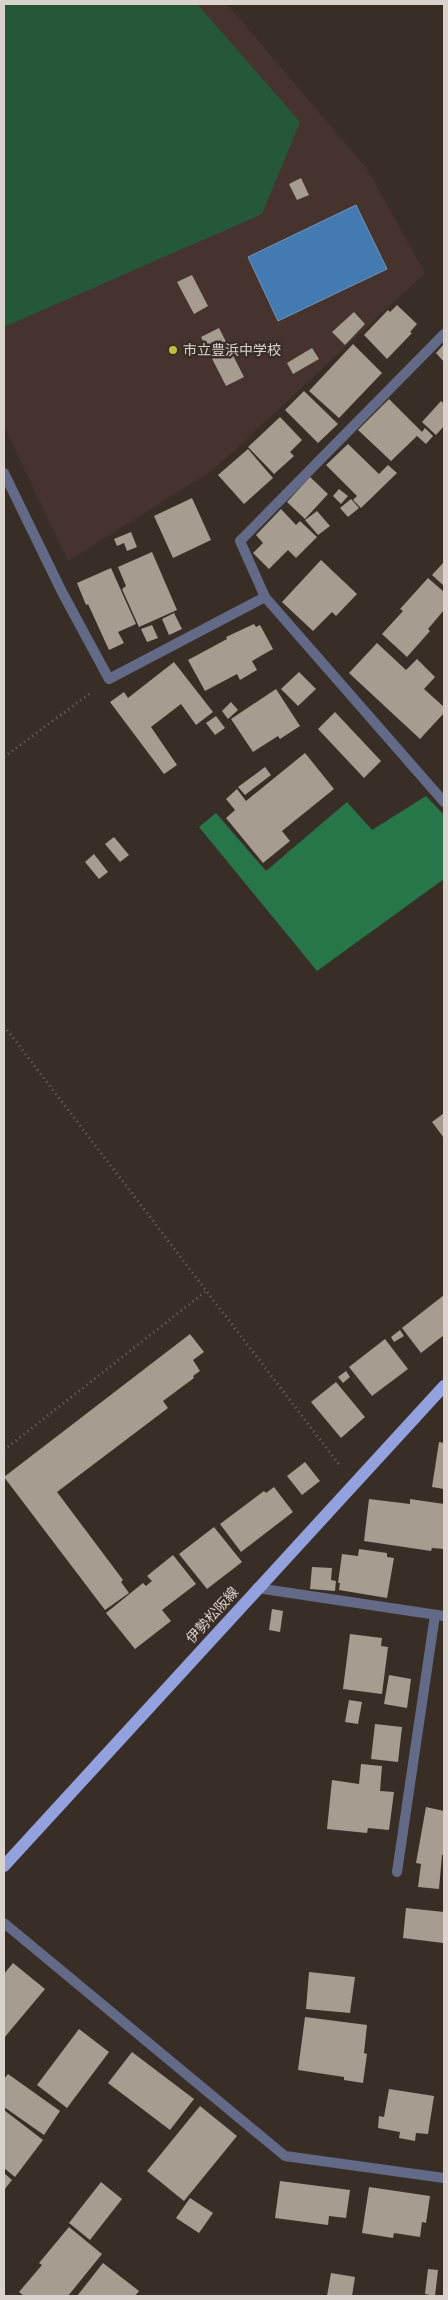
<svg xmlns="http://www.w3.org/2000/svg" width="448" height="2300" viewBox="0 0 448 2300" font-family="Raleway,'Noto Sans JP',sans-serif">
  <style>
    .education { fill: #46332e }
    .green { fill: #255839 }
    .forest { fill: #277649 }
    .water { fill: #437ab2; stroke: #7095ba }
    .building { fill: #a69c8f }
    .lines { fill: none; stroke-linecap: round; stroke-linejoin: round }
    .path { stroke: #6f665f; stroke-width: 3; stroke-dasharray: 1 4; stroke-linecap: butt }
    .lane { stroke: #626a87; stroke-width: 10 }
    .street { stroke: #626a87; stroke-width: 10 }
    .primary { stroke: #93a1de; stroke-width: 12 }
    .poi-dot { fill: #bfbe41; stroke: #392e26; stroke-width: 2 }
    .labels { text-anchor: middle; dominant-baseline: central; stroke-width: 5; stroke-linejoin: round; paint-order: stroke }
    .poi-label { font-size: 14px; fill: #dad3cd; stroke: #392e26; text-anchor: start }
    .street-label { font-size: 14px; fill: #dad3cd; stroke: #392e26 }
  </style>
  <rect width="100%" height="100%" fill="#392e26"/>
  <path class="education" d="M4 4H227L367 169 425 273 213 470 68 561 4 426Z"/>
  <path class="green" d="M4 4H197L300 122 262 214 4 327Z"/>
  <path class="forest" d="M426 796 444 815V879L317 971 199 827 216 813 266 871 347 802 372 830Z"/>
  <path class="water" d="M356 205 387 269 278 321 248 257Z"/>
  <g class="building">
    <path d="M301 178 309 195 297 200 289 184Z"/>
    <path d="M192 275 208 306 194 314 177 282Z"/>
    <path d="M397 305 417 324 410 332 412 333 387 359 364 335 388 310 390 312Z"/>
    <path d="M354 312 365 324 345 345 332 332Z"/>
    <path d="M219 328 244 377 226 386 201 337Z"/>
    <path d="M353 344 382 373 339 418 309 391Z"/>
    <path d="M444 344V362L436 353Z"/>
    <path d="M312 348 319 359 293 374 287 363Z"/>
    <path d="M304 391 338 424 318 443 285 410Z"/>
    <path d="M389 399 422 432 425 428 433 436 426 444 417 436 391 461 358 430Z"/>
    <path d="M441 401 444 404V426L436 435 422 422Z"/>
    <path d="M280 417 302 440 290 452 294 456 274 474 248 447Z"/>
    <path d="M348 444 379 474 388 465 397 473 361 508 353 500 357 496 326 465Z"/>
    <path d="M248 449 273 478 244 504 218 475Z"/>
    <path d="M310 477 328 494 305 519 287 502Z"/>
    <path d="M339 489 348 496 341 504 333 496Z"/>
    <path d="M192 498 211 540 173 558 154 516Z"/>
    <path d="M351 499 359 508 348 517 340 508Z"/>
    <path d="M281 509 296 525 300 521 317 537 296 558 288 550 269 569 253 553 263 543 256 535Z"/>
    <path d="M317 511 330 526 318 535 305 520Z"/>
    <path d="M131 532 137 547 127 551 124 543 117 546 114 539Z"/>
    <path d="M152 552 177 610 139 627 122 589 126 586 118 567Z"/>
    <path d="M321 560 357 594 336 616 332 612 313 631 282 602Z"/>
    <path d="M444 562V586L432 575Z"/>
    <path d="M111 568 136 624 118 632 124 643 109 650 88 604 86 605 77 583Z"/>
    <path d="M428 578 444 592V610L428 629 430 631 407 657 382 634 403 611 400 609Z"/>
    <path d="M174 613 182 629 169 635 162 619Z"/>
    <path d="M254 624 256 627 260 625 273 649 252 661 257 670 240 680 237 674 205 691 188 660 227 639 226 637Z"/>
    <path d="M152 625 158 638 147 642 141 629Z"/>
    <path d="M377 643 406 670 417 659 435 677 424 689 444 707V713L420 739 349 673Z"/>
    <path d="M174 662 213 712 196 725 181 704 151 727 177 765 164 774 110 702 124 692 128 698Z"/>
    <path d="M299 672 316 689 298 706 281 689Z"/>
    <path d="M276 689 300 726 280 739 278 736 253 752 231 719Z"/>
    <path d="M231 702 238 710 228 719 222 711Z"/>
    <path d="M335 712 381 761 364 778 318 729Z"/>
    <path d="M216 716 225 728 215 735 206 723Z"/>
    <path d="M305 753 334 789 282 831 290 841 263 863 226 818 235 810 226 799 237 789 246 801Z"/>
    <path d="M265 767 271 775 245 795 238 787Z"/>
    <path d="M114 837 129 855 120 862 105 844Z"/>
    <path d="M94 854 108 872 99 879 85 862Z"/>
    <path d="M444 1113V1138L432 1122Z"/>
    <path d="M444 1295V1335L421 1353 402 1328Z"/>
    <path d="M400 1330 404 1336 394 1342 391 1337Z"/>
    <path d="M190 1334 204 1352 193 1360 200 1371 193 1376 194 1378 163 1401 168 1408 57 1492 123 1580 121 1582 129 1593 105 1610 4 1477Z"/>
    <path d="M385 1339 408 1369 372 1396 349 1367Z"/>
    <path d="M346 1371 350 1377 343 1383 338 1377Z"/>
    <path d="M336 1382 365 1417 341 1438 311 1402Z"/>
    <path d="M439 1442 444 1443V1489L432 1487Z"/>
    <path d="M305 1462 320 1481 302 1495 287 1476Z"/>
    <path d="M274 1487 293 1512 241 1552 220 1524 264 1491 266 1493Z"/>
    <path d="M369 1499 410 1504V1499L444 1504V1549L432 1548 431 1551 364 1541Z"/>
    <path d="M214 1527 242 1562 207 1589 179 1554Z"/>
    <path d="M359 1549 387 1553V1557L394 1558 387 1598 339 1590 340 1583H338L342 1554 358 1556Z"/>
    <path d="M173 1555 196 1584 162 1610 171 1621 135 1649 106 1613 143 1583 146 1586 152 1581 147 1576Z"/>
    <path d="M312 1567 332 1568 331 1580 336 1581 335 1591 310 1589Z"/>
    <path d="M272 1609 283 1611 280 1632 269 1630Z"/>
    <path d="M350 1634 382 1638 381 1646 388 1647 382 1694 343 1689Z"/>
    <path d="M389 1675 411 1679 407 1708 384 1704Z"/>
    <path d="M349 1700 362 1702 358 1724 345 1722Z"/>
    <path d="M375 1724 402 1727 398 1762 371 1759Z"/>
    <path d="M361 1764 382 1766 380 1791 394 1792 389 1830 368 1828 367 1833 327 1829 332 1780 359 1784Z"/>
    <path d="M426 1807 444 1811V1855H442L439 1889 418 1887 421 1864 427 1865 416 1863Z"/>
    <path d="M406 1908 444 1912 443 1943 403 1938Z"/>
    <path d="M13 1963 45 1989 4 2038V1974Z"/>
    <path d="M309 1972 355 1977 350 2013 306 2009Z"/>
    <path d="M305 2017 367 2025 364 2053 367 2054 363 2083 344 2080V2077L298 2070Z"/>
    <path d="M79 2029 109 2052 67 2108 37 2085Z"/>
    <path d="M132 2052 194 2099 170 2130 108 2083Z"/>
    <path d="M8 2074 60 2111 44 2135 4 2107V2079Z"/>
    <path d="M389 2089 434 2096 428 2134 416 2133 415 2141 399 2138 400 2132 378 2128 379 2116 384 2117Z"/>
    <path d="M200 2106 237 2136 184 2201 147 2171Z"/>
    <path d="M4 2110 43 2140 15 2177 4 2168Z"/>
    <path d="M4 2173 12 2180 4 2190Z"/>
    <path d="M280 2181 350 2190 346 2218 329 2216 328 2225 275 2218Z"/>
    <path d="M101 2182 122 2199 90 2240 69 2223Z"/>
    <path d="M369 2187 430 2196 426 2223 422 2222 420 2237 394 2233 393 2238 362 2233Z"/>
    <path d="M190 2198 213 2213 199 2233 176 2218Z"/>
    <path d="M69 2227 102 2254 68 2296H24L19 2292 42 2265 39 2263Z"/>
    <path d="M103 2263 139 2291 135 2296H77Z"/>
    <path d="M428 2269 438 2270 435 2296 425 2294Z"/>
    <path d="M331 2273 355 2277 352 2296H327Z"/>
  </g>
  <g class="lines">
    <g class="path">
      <path d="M4 757 92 692"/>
      <path d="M4 1026 341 1467"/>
      <path d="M4 1450 205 1292"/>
    </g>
    <g class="lane">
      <path d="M257 1588 444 1616"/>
      <path d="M397 1872 435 1615"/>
    </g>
    <g class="street">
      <path d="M444 334 240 541 265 597 444 802"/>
      <path d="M4 473 62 592 109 679 265 597"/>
      <path d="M4 1923 285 2156 444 2178"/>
    </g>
    <path class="primary" d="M4 1866 444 1386"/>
  </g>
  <circle class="poi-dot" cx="173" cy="350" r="5"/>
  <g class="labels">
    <g class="poi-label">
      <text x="183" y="350">市立豊浜中学校</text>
    </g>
    <g class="street-label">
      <text transform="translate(212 1615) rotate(-48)">伊勢松阪線</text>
    </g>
  </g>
  <rect width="448" height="2300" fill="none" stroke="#dad3cd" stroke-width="10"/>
</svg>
